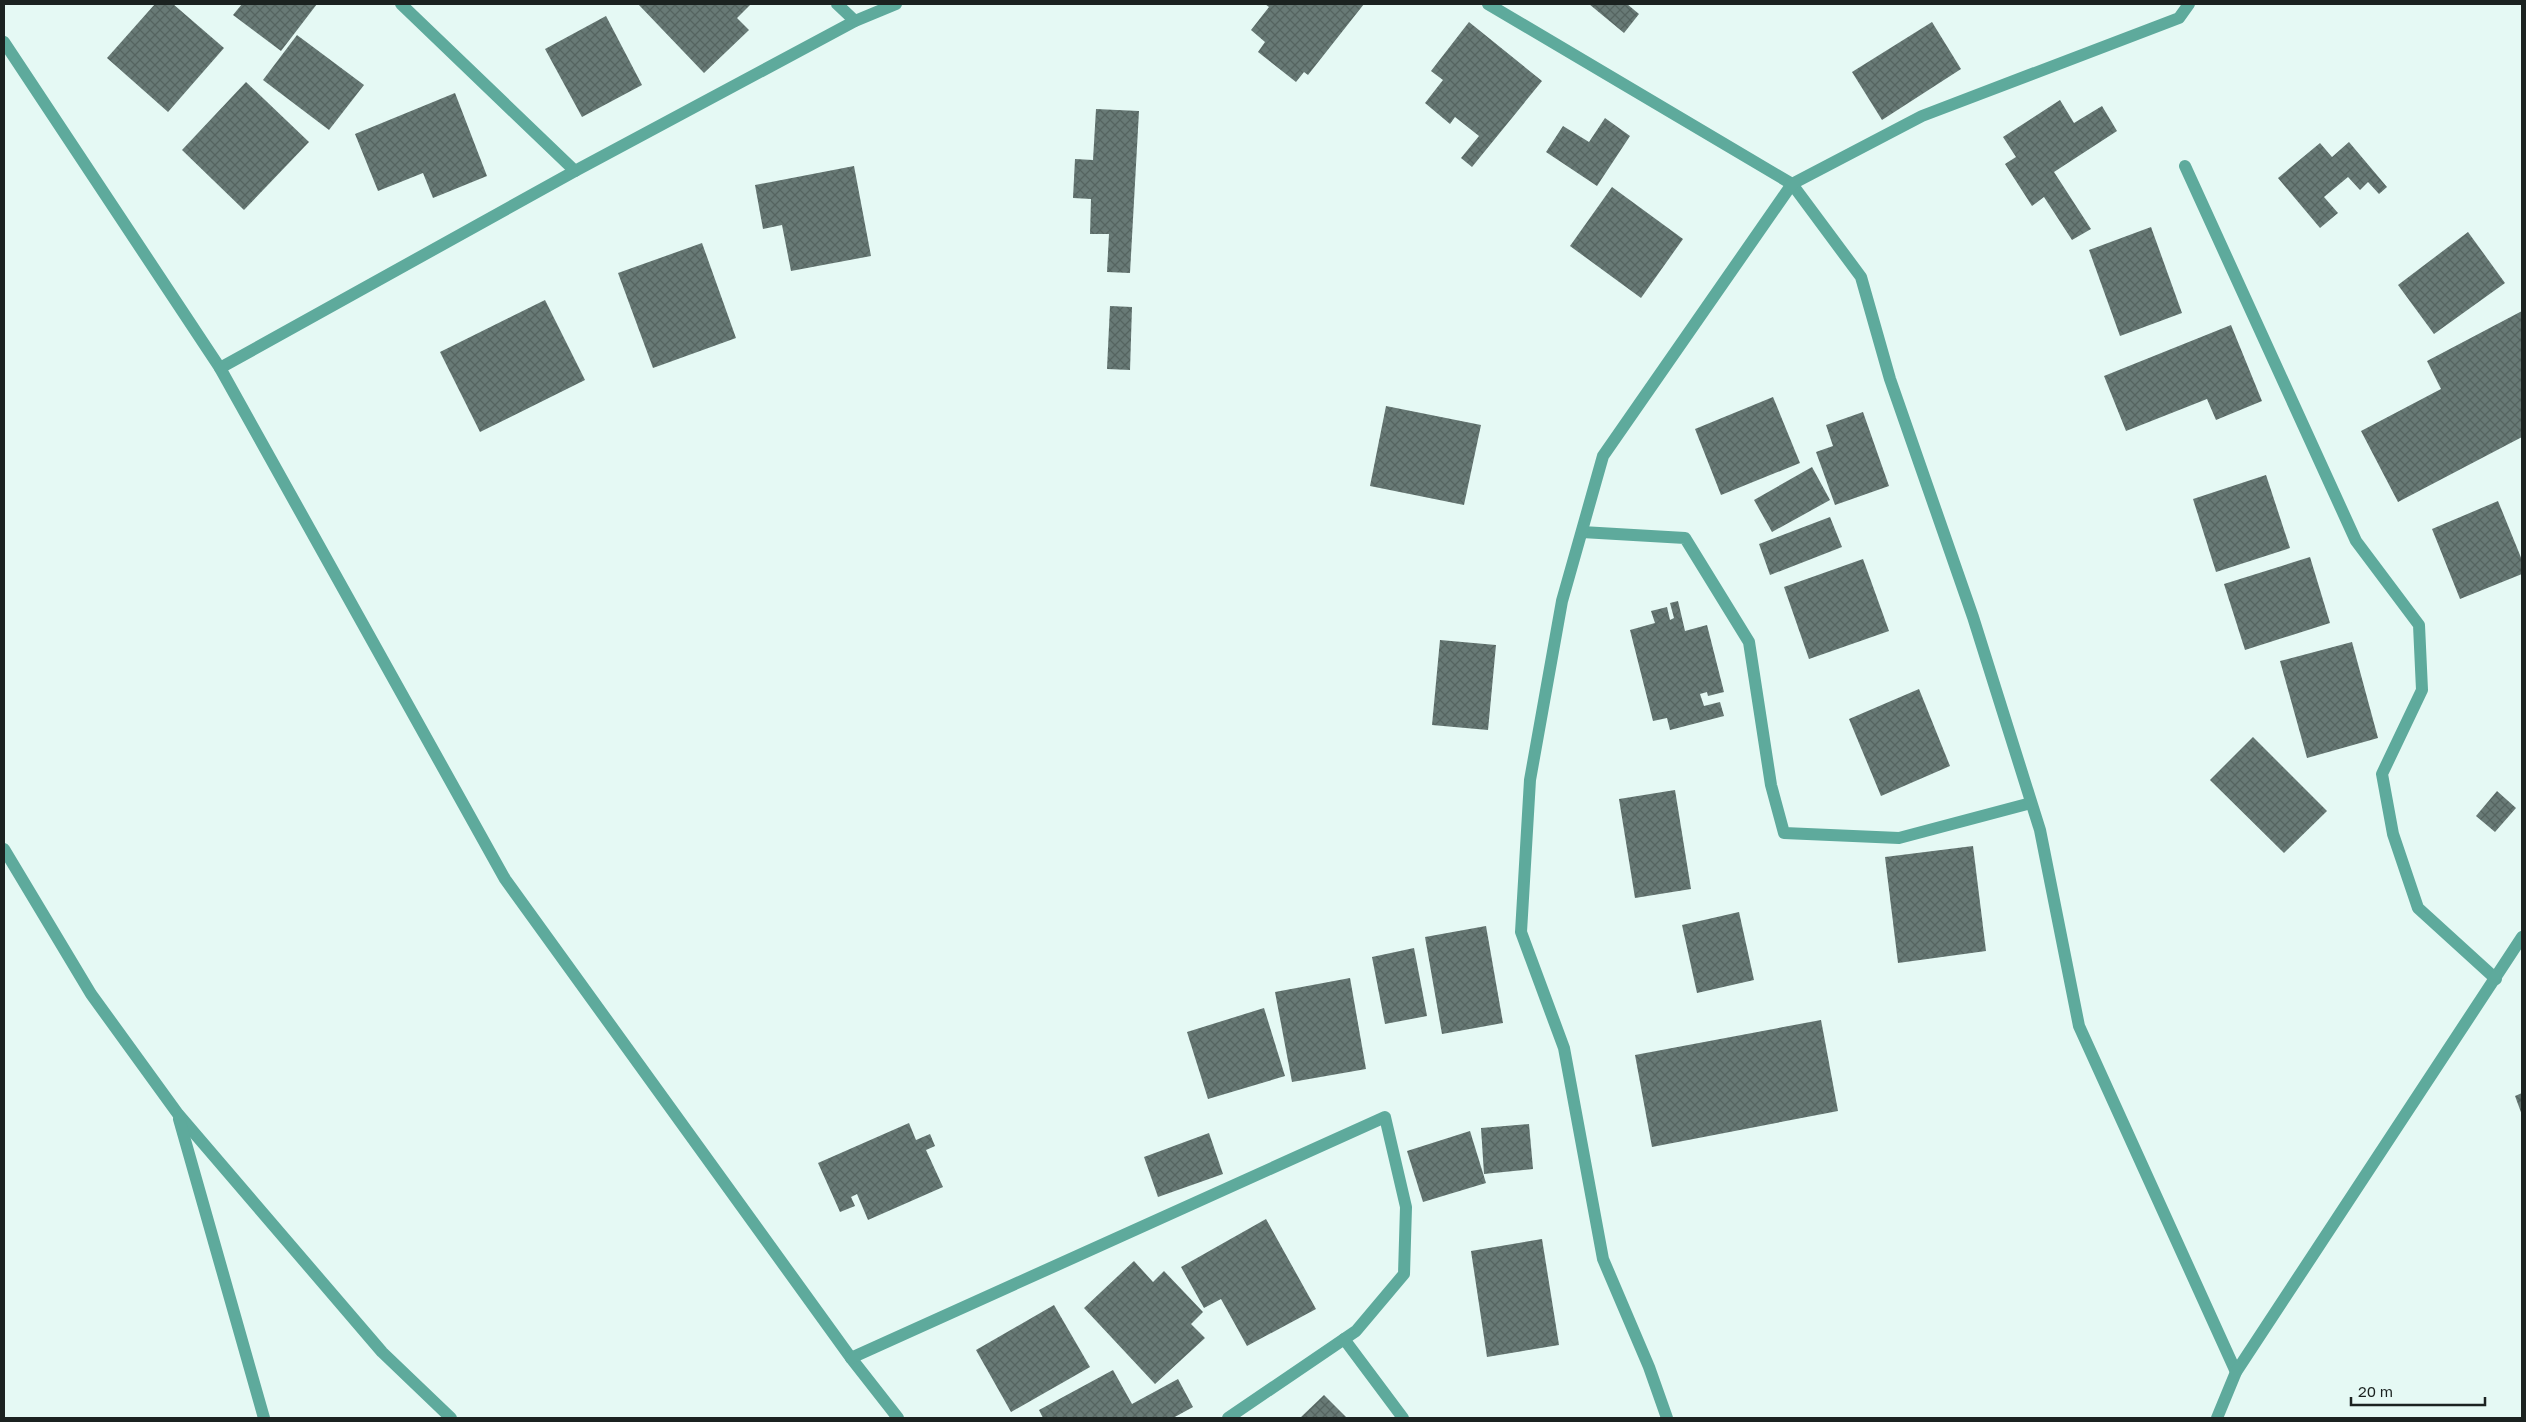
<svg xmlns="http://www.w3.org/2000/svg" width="2526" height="1422" viewBox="0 0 2526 1422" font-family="'Golos Text',sans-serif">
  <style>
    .building { fill: url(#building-cross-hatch) }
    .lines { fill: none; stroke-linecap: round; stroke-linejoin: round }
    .minor { stroke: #5eaa9c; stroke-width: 12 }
  </style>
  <defs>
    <pattern id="building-cross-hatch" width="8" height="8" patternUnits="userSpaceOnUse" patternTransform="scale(1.25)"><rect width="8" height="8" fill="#687a76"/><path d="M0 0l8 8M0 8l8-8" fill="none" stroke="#556460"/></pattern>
  </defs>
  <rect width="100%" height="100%" fill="#e5f9f4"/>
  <g class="building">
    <path d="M155 4H173L224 48 168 112 107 58Z"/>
    <path d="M242 4H317L281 51 233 15Z"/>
    <path d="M638 4H751L737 18 749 30 704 73Z"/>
    <path d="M1265 4H1364L1308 75 1304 72 1296 82 1258 52 1265 42 1251 30 1269 7Z"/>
    <path d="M1589 4H1627L1639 14 1624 33Z"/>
    <path d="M606 16 642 85 582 117 545 49Z"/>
    <path d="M1469 22 1542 81 1472 167 1461 158 1479 136 1455 117 1450 124 1425 103 1443 80 1431 71Z"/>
    <path d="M1932 22 1961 69 1882 120 1852 72Z"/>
    <path d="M297 35 364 85 329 130 263 80Z"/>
    <path d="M246 82 309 142 244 210 182 150Z"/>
    <path d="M455 93 487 176 433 198 423 173 378 191 355 134Z"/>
    <path d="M2060 100 2074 123 2102 106 2117 131 2054 172 2091 229 2072 240 2044 197 2032 206 2005 164 2016 157 2003 137Z"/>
    <path d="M1096 109 1139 111 1130 273 1107 272 1109 234H1090L1091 199 1073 198 1075 159 1093 160Z"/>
    <path d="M1605 118 1630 136 1597 186 1546 152 1563 126 1589 142Z"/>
    <path d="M2349 142 2387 187 2379 194 2368 182 2360 190 2348 177 2324 197 2338 213 2320 228 2278 178 2320 143 2332 157Z"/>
    <path d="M854 166 871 256 791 271 782 225 763 229 755 185Z"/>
    <path d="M1612 187 1683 239 1641 298 1570 246Z"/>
    <path d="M2151 227 2182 313 2120 336 2089 250Z"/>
    <path d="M2468 232 2505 283 2434 334 2398 285Z"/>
    <path d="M702 243 736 338 653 368 618 273Z"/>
    <path d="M545 300 585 380 480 432 440 352Z"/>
    <path d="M1110 306 1132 307 1130 370 1107 369Z"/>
    <path d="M2522 311V437L2398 502 2361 431 2441 389 2427 361Z"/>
    <path d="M2231 325 2262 401 2216 420 2207 399 2126 431 2104 376Z"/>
    <path d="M1773 397 1800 463 1721 495 1695 429Z"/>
    <path d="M1386 406 1481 425 1464 505 1370 486Z"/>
    <path d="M1863 412 1889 486 1835 505 1816 452 1833 446 1826 425Z"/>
    <path d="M1812 467 1830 500 1772 532 1754 500Z"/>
    <path d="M2266 475 2290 548 2216 572 2193 499Z"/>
    <path d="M2498 501 2522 560V574L2460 599 2432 529Z"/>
    <path d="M1830 517 1842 547 1770 575 1759 544Z"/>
    <path d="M2310 557 2330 623 2245 650 2224 584Z"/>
    <path d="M1863 559 1889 631 1809 659 1784 587Z"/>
    <path d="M1678 601 1685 631 1707 625 1724 692 1708 696 1707 692 1700 694 1704 706 1720 702 1724 716 1670 730 1667 718 1653 721 1630 630 1655 623 1651 611 1667 607 1670 620 1674 618 1670 603Z"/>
    <path d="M1440 640 1496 645 1488 730 1432 725Z"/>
    <path d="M2352 642 2378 738 2307 758 2280 661Z"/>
    <path d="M1919 689 1950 766 1881 796 1849 719Z"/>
    <path d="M2253 737 2327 811 2284 853 2210 780Z"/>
    <path d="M1675 790 1691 889 1635 898 1619 799Z"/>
    <path d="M2497 791 2516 808 2495 832 2476 816Z"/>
    <path d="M1973 846 1986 951 1898 963 1885 857Z"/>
    <path d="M1739 912 1754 980 1697 993 1682 925Z"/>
    <path d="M1486 926 1503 1023 1442 1034 1425 937Z"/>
    <path d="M1414 948 1427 1016 1385 1024 1372 957Z"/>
    <path d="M1350 978 1366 1069 1292 1082 1275 992Z"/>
    <path d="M1264 1008 1285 1076 1208 1099 1187 1032Z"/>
    <path d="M1821 1020 1838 1111 1652 1147 1635 1055Z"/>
    <path d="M2522 1093V1115L2515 1096Z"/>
    <path d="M909 1123 916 1140 930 1134 935 1146 926 1150 943 1187 868 1220 857 1194 851 1197 855 1206 840 1212 818 1163Z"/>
    <path d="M1529 1124 1533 1169 1484 1174 1481 1128Z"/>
    <path d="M1470 1131 1486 1183 1423 1202 1407 1151Z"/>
    <path d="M1209 1133 1223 1174 1158 1197 1144 1157Z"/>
    <path d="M1266 1219 1316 1309 1247 1346 1221 1299 1204 1308 1181 1267Z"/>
    <path d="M1542 1239 1559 1345 1487 1357 1471 1251Z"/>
    <path d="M1134 1261 1153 1282 1164 1271 1203 1312 1191 1324 1205 1338 1155 1384 1084 1308Z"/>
    <path d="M1054 1305 1090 1367 1011 1412 976 1350Z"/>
    <path d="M1113 1370 1132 1404 1178 1379 1193 1407 1173 1418H1043L1039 1410Z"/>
    <path d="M1324 1395 1347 1418H1300Z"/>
  </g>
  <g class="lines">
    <g class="minor">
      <path d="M401 4 575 171"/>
      <path d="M837 4 855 21"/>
      <path d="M1488 4 1792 184 1861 277 1890 379 1973 617 2040 830 2079 1026 2236 1372"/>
      <path d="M4 42 220 368 505 879 851 1358 898 1418"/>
      <path d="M2185 166 2356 541 2419 625 2422 690 2382 774 2393 834 2418 908 2496 979"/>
      <path d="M220 368 575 171 855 21 896 4"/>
      <path d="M1582 532 1685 538 1749 642 1771 785 1784 833 1899 838 2031 803"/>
      <path d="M4 849 91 994 178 1114 382 1352 451 1418"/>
      <path d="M179 1119 264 1418"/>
      <path d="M1344 1339 1403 1418"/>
      <path d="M851 1358 1385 1117 1406 1207 1404 1274 1356 1331 1228 1418"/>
      <path d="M1667 1418 1649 1367 1603 1259 1564 1048 1521 932 1530 780 1562 601 1603 456 1792 184 1922 116 2179 18 2189 4"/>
      <path d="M2217 1418 2236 1372 2522 937"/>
    </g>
  </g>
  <rect width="2526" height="1422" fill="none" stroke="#1b2220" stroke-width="10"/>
  <path d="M2351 1397v8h134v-8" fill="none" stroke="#1b2220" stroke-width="2.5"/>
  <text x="2358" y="1397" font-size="15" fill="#1b2220" stroke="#e5f9f4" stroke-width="4" paint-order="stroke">20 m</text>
</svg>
